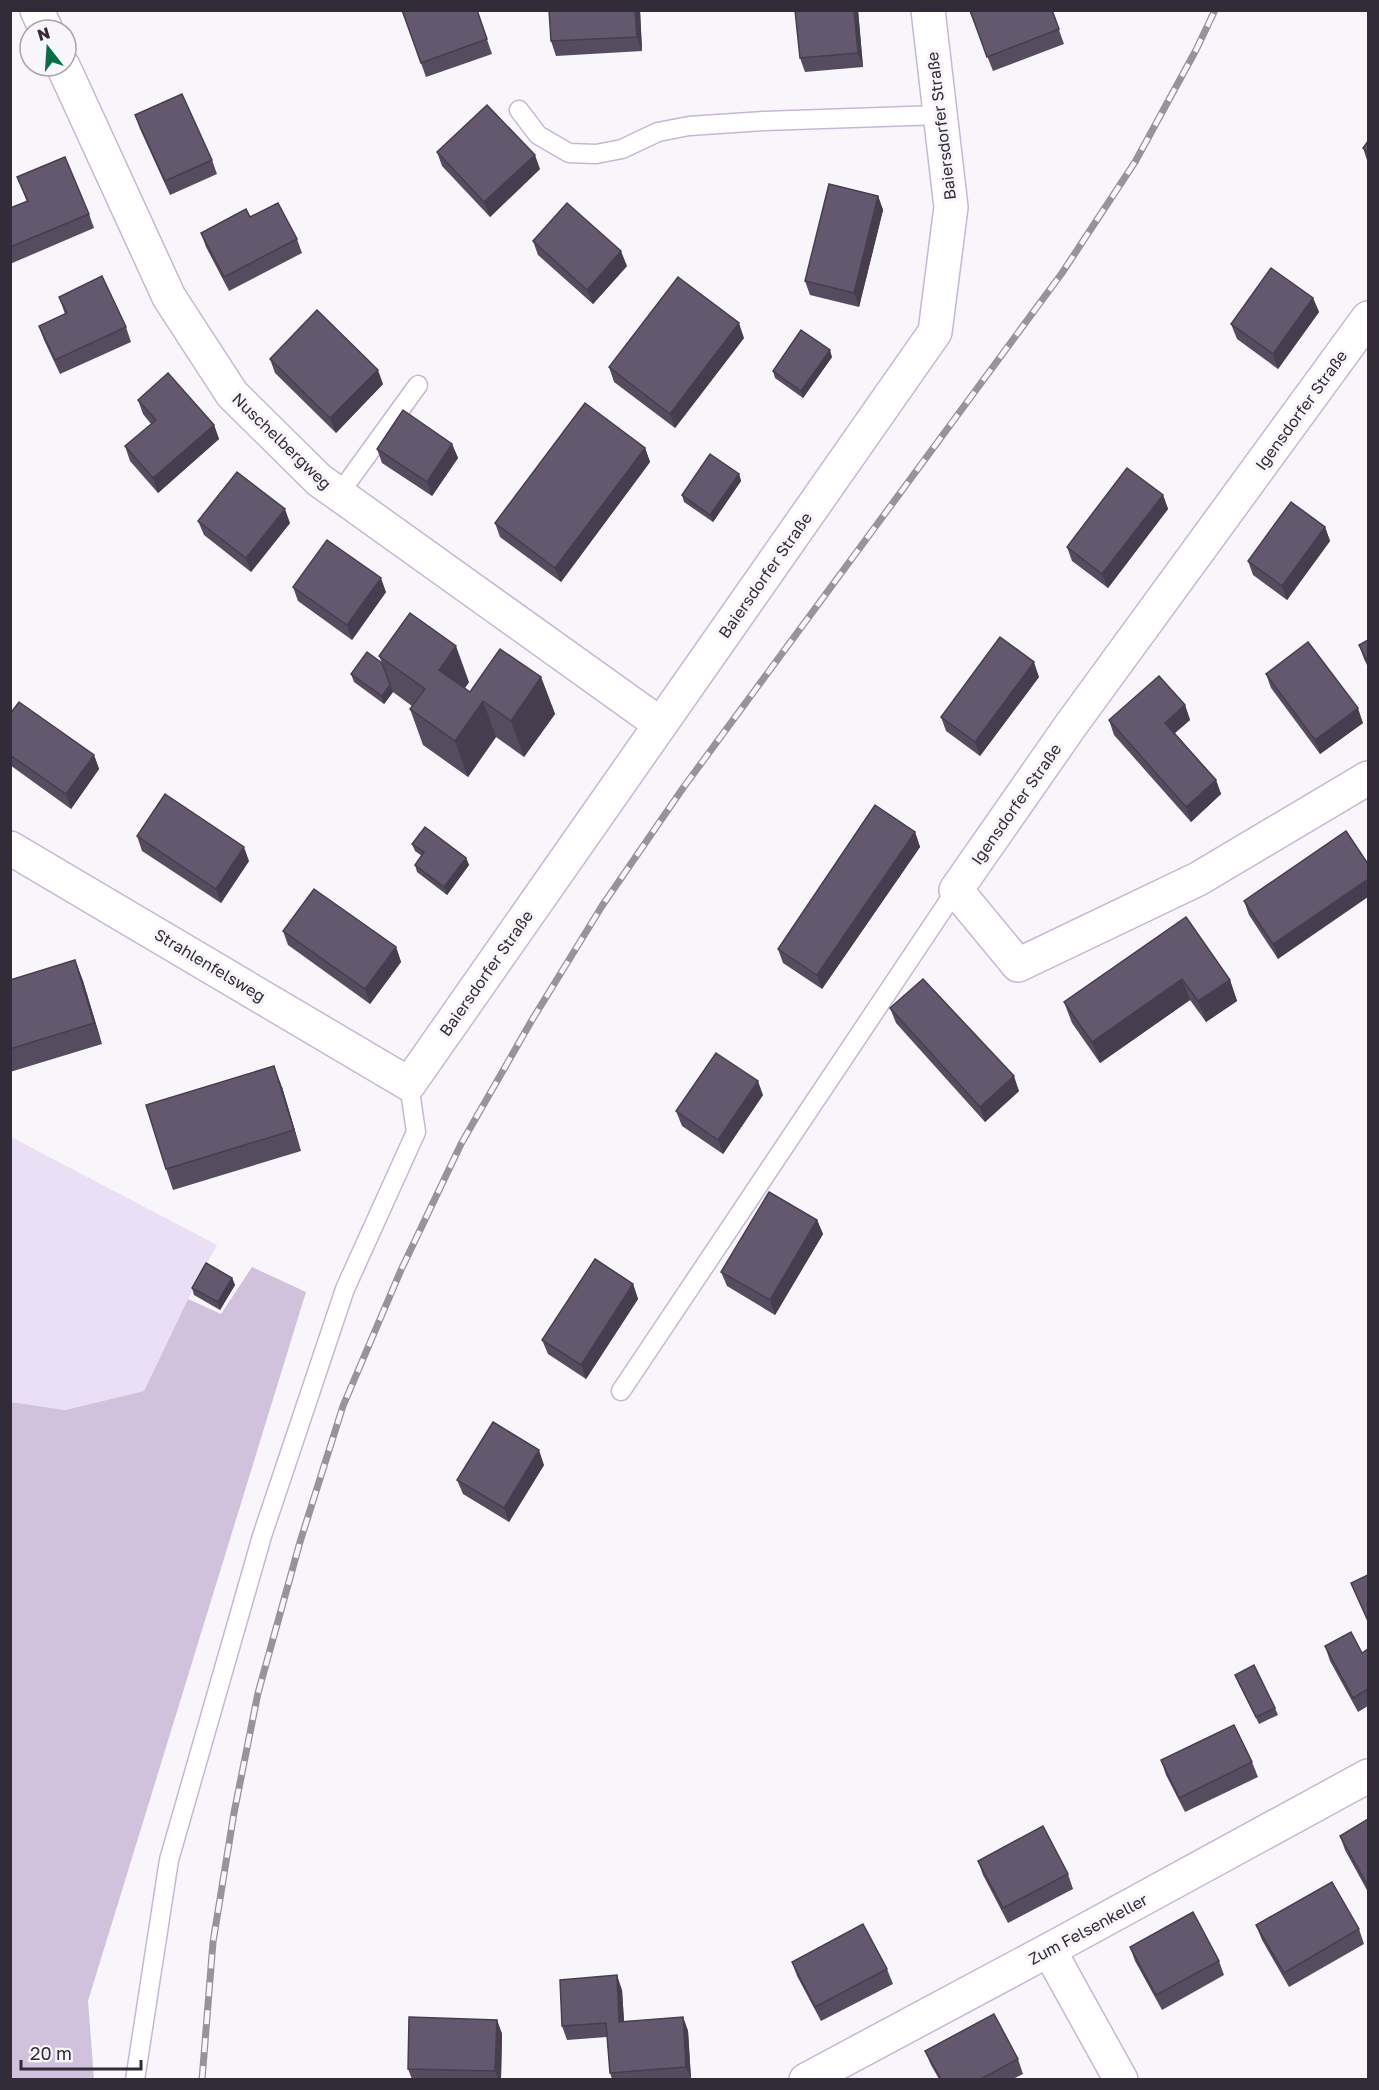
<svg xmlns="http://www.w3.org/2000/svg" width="1379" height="2090" viewBox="0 0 1379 2090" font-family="'Golos Text',sans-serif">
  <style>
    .green { fill: #eadff5 }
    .forest { fill: #d0c2dc }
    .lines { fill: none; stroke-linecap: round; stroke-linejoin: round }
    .service-casing { stroke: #c7b6d6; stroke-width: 21 }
    .minor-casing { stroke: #c7b6d6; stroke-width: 36 }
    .service { stroke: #fff; stroke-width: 18 }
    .minor { stroke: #fff; stroke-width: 33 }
    .rail-casing { stroke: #97929b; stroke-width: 7 }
    .rail { stroke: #f8f5fb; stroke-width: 4.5; stroke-dasharray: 14; stroke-linecap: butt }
    .wall { fill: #564c5f }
    .shaded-wall { fill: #463e4e }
    .building { fill: #64586f; stroke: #463e4e; stroke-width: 1.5 }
    .labels { text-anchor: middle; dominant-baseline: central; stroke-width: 6; stroke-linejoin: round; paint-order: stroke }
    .street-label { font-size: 16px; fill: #322b38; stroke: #f8f5fb }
  </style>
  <rect width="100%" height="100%" fill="#f8f5fb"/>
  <path class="green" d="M11 1137 217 1245 188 1299 144 1391 65 1410 11 1402Z"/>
  <path class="forest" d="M252 1267 306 1292 88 2001 94 2079H11V1402L65 1410 144 1391 188 1299 221 1314Z"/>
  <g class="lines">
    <g class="service-casing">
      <g id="service">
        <path d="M519 110 538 135 569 153 596 154 622 149 658 132 689 126 764 121 940 115"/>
        <path d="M339 494 418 385"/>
        <path d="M621 1391 956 890"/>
        <path d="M135 2080 169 1860 262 1536 345 1289 416 1132 409 1084"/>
      </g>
    </g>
    <g class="minor-casing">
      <g id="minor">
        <path d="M37 10 46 30"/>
        <path d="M63 66 169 297 232 394 319 480 660 724"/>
        <path d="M1368 318 1071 725 956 890 1018 965 1198 879 1368 778"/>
        <path d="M10 848 409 1084 935 332 951 207 928 10"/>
        <path d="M1049 1950 1121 2080"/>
        <path d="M806 2080 1049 1950 1368 1776"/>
      </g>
    </g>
    <use href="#service" class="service"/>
    <use href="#minor" class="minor"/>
    <g class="rail-casing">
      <path id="rail" d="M202 2080 213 1942 234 1813 258 1693 300 1542 343 1406 401 1270 461 1144 532 1020 602 906 683 788 1062 273 1135 162 1196 50 1215 10"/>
    </g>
    <use href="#rail" class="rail"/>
  </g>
  <g class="wall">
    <path d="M402 10H477L492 54 426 77Z"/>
    <path d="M640 10 642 51 556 56 551 41Z"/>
    <path d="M858 10 863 67 805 72 800 58Z"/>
    <path d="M969 10H1052L1064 44 993 71Z"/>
    <path d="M135 115 212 160 217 174 170 195 140 129Z"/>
    <path d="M1368 141V163L1363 148Z"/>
    <path d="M437 152 540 169 490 217 442 166Z"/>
    <path d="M17 177 89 214 94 228 10 264V208L27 202Z"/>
    <path d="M878 196 883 210 859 307 810 295 805 281Z"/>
    <path d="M250 217 297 239 302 253 229 291 206 247 201 233Z"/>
    <path d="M533 241 627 266 593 304 538 255Z"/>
    <path d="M59 297 126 327 131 342 60 374 44 340 39 326 65 314Z"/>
    <path d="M1313 298 1319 312 1278 369 1237 339 1231 324Z"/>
    <path d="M744 338 675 428 614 382 609 367Z"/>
    <path d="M832 357 803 398 775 378 773 371Z"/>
    <path d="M270 359 383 384 336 433 275 373Z"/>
    <path d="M138 400 214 425 219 439 158 493 130 461 125 446 151 424 143 414Z"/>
    <path d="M452 444 458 458 432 496 382 463 377 449Z"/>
    <path d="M645 448 650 462 561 582 500 537 495 523Z"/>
    <path d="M739 474 741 481 713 522 684 502 682 495Z"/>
    <path d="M1163 495 1168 509 1108 588 1072 561 1067 547Z"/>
    <path d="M198 521 290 523 251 572 204 535Z"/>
    <path d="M1325 527 1330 541 1287 600 1253 575 1248 561Z"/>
    <path d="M293 587 386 592 352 640 298 601Z"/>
    <path d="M1368 640V667L1364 659 1359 645Z"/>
    <path d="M379 656 469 682 465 688 470 692 541 677 555 714 524 757 496 737 468 777 423 745 410 709 412 706 393 692 384 704 354 682 351 674 382 663Z"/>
    <path d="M1266 674 1363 723 1320 754 1271 688Z"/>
    <path d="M1039 677 980 756 946 731 941 717Z"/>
    <path d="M1185 705 1190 720 1175 733 1216 780 1221 794 1191 822 1114 735 1109 720Z"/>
    <path d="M10 714 94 755 99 769 71 809 10 765Z"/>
    <path d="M1346 831 1278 959 1249 915 1244 901Z"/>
    <path d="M915 832 920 847 822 989 783 963 778 949Z"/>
    <path d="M137 836 249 861 221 903 142 851Z"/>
    <path d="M412 844 466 858 469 865 447 895 417 872 415 865 422 856 415 851Z"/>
    <path d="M1186 917 1230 980 1237 1001 1206 1022 1190 1000 1100 1063 1072 1023 1064 1002Z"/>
    <path d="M283 931 396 947 401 962 370 1004 288 945Z"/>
    <path d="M75 960 83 981 102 1044 10 1072V980Z"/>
    <path d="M890 1008 1019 1091 985 1122 896 1023Z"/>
    <path d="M282 1087 301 1151 173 1190 166 1169Z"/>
    <path d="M763 1095 723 1154 682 1126 676 1111Z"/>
    <path d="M817 1220 823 1234 775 1315 727 1286 721 1272Z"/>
    <path d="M232 1278 235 1285 220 1310 194 1295 192 1288Z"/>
    <path d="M633 1284 638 1299 586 1379 548 1354 542 1340Z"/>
    <path d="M544 1465 509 1522 463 1494 457 1480Z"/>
    <path d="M1325 1646 1362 1653 1368 1649V1706L1358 1712 1330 1661Z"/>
    <path d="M1235 1675 1275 1708 1278 1715 1259 1724 1238 1682Z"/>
    <path d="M1161 1760 1252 1762 1258 1777 1185 1812 1166 1775Z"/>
    <path d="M1368 1819V1892L1345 1850 1340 1836Z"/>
    <path d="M978 1861 1068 1874 1073 1889 1008 1923 983 1875Z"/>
    <path d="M1256 1925 1359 1929 1364 1944 1289 1987 1262 1940Z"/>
    <path d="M1130 1947 1219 1961 1224 1975 1162 2010 1135 1961Z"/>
    <path d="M792 1962 887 1969 893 1984 821 2021 797 1976Z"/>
    <path d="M622 1990 624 2022 683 2017 688 2031 691 2079H612L610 2073 607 2037 567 2040 562 2026Z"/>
    <path d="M497 2020 502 2034 501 2079H412L408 2069Z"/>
    <path d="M925 2051 1018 2059 1023 2074 1013 2079H939L931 2065Z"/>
  </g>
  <g class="shaded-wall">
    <path d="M635 10H640L642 51 637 37Z"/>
    <path d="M854 10H858L863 67 858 53Z"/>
    <path d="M535 155 540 169 490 217 484 202Z"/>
    <path d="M878 196 883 210 859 307 854 293Z"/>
    <path d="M621 251 627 266 593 304 587 290Z"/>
    <path d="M1313 298 1319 312 1278 369 1273 354Z"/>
    <path d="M739 323 744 338 675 428 670 414Z"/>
    <path d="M830 350 832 357 803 398 801 391Z"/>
    <path d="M378 370 383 384 336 433 330 418Z"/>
    <path d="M214 425 219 439 158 493 153 478Z"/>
    <path d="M452 444 458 458 432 496 427 482Z"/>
    <path d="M645 448 650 462 561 582 555 568Z"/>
    <path d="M739 474 741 481 713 522 710 515Z"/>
    <path d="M1163 495 1168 509 1108 588 1102 574Z"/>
    <path d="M285 509 290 523 251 572 246 558Z"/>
    <path d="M1325 527 1330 541 1287 600 1282 586Z"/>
    <path d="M381 578 386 592 352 640 347 625Z"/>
    <path d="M456 646 469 682 452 706 439 670Z"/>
    <path d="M1034 662 1039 677 980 756 975 742Z"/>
    <path d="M541 677 555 714 524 757 511 721Z"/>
    <path d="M390 685 393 692 384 704 382 696Z"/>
    <path d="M483 701 496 737 468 777 455 741Z"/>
    <path d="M1185 705 1190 720 1170 737 1165 723Z"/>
    <path d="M1358 708 1363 723 1320 754 1315 740Z"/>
    <path d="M94 755 99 769 71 809 66 794Z"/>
    <path d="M1216 780 1221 794 1191 822 1186 807Z"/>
    <path d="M915 832 920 847 822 989 817 975Z"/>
    <path d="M244 847 249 861 221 903 216 889Z"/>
    <path d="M466 858 469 865 447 895 444 887Z"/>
    <path d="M1368 879V897L1278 959 1273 944Z"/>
    <path d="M396 947 401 962 370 1004 365 989Z"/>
    <path d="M75 960 83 981 102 1044 94 1023Z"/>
    <path d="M1182 979 1190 1000 1100 1063 1092 1042Z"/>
    <path d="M1230 980 1237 1001 1206 1022 1198 1001Z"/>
    <path d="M274 1066 282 1087 301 1151 294 1130Z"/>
    <path d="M1014 1076 1019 1091 985 1122 980 1107Z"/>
    <path d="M758 1081 763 1095 723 1154 718 1140Z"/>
    <path d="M817 1220 823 1234 775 1315 770 1300Z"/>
    <path d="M232 1278 235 1285 220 1310 218 1302Z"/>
    <path d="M633 1284 638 1299 586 1379 581 1365Z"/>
    <path d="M539 1450 544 1465 509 1522 504 1508Z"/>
    <path d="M617 1975 622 1990 625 2036 619 2022Z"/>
    <path d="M683 2017 688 2031 691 2079 686 2067Z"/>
    <path d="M497 2020 502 2034 501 2079H498L495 2071Z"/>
  </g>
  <g class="building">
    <path d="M402 10H477L487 39 421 63Z"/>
    <path d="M549 10H635L637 37 551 41Z"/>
    <path d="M795 10H854L858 53 800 58Z"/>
    <path d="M970 10H1052L1059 29 987 57Z"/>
    <path d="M182 94 212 160 165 181 135 115Z"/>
    <path d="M487 105 535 155 484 202 437 152Z"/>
    <path d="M1368 141V152L1363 148Z"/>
    <path d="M65 157 89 214 10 247V208L28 201 17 177Z"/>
    <path d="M829 184 878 196 854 293 805 281Z"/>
    <path d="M278 203 297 239 224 277 201 233 246 209 250 217Z"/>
    <path d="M567 203 621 251 587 290 533 241Z"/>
    <path d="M1271 268 1313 298 1273 354 1231 324Z"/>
    <path d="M102 276 126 327 55 360 39 326 67 313 59 297Z"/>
    <path d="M678 277 739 323 670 414 609 367Z"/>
    <path d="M317 310 378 370 330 418 270 359Z"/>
    <path d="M801 330 830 350 801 391 773 371Z"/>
    <path d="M168 373 214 425 153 478 125 446 156 420 138 400Z"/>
    <path d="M585 403 645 448 555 568 495 523Z"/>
    <path d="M403 410 452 444 427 482 377 449Z"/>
    <path d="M710 454 739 474 710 515 682 495Z"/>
    <path d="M1127 468 1163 495 1102 574 1067 547Z"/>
    <path d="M237 472 285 509 246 558 198 521Z"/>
    <path d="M1291 502 1325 527 1282 586 1248 561Z"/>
    <path d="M327 540 381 578 347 625 293 587Z"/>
    <path d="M410 613 456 646 439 670 470 692 500 649 541 677 511 721 483 701 455 741 410 709 425 689 379 656Z"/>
    <path d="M1000 637 1034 662 975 742 941 717Z"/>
    <path d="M1368 640V662L1359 645Z"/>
    <path d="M1308 642 1358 708 1315 740 1266 674Z"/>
    <path d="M367 652 382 663 390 685 382 696 351 674Z"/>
    <path d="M1159 676 1185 705 1165 723 1216 780 1186 807 1109 720Z"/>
    <path d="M19 702 94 755 66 794 10 755V714Z"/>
    <path d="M165 794 244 847 216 889 137 836Z"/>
    <path d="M875 805 915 832 817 975 778 949Z"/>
    <path d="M425 827 466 858 444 887 415 865 424 852 412 844Z"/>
    <path d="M1346 831 1368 864V879L1273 944 1244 901Z"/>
    <path d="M314 889 396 947 365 989 283 931Z"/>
    <path d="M1186 917 1230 980 1198 1001 1182 979 1092 1042 1064 1002Z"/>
    <path d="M75 960 94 1023 10 1049V980Z"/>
    <path d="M923 979 1014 1076 980 1107 890 1008Z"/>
    <path d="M716 1053 758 1081 718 1140 676 1111Z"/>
    <path d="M274 1066 294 1130 166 1169 146 1105Z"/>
    <path d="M769 1192 817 1220 770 1300 721 1272Z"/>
    <path d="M595 1259 633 1284 581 1365 542 1340Z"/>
    <path d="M206 1263 232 1278 218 1302 192 1288Z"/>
    <path d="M493 1422 539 1450 504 1508 457 1480Z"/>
    <path d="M1368 1575V1621L1351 1583Z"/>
    <path d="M1351 1632 1362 1653 1368 1649V1689L1353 1698 1325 1646Z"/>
    <path d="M1254 1665 1275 1708 1256 1717 1235 1675Z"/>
    <path d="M1234 1725 1252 1762 1179 1798 1161 1760Z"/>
    <path d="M1368 1819V1886L1340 1836Z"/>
    <path d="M1043 1826 1068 1874 1003 1908 978 1861Z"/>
    <path d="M1332 1882 1359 1929 1284 1973 1256 1925Z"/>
    <path d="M1193 1912 1219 1961 1156 1995 1130 1947Z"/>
    <path d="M863 1924 887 1969 815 2007 792 1962Z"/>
    <path d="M617 1975 619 2022 683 2017 686 2067 610 2073 606 2023 562 2026 560 1980Z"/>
    <path d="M994 2014 1018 2059 981 2079H941L925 2051Z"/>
    <path d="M409 2017 497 2020 495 2071 408 2069Z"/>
  </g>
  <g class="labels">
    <g class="street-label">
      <text transform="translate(941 126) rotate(-97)">Baiersdorfer Straße</text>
      <text transform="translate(1301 410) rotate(-54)">Igensdorfer Straße</text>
      <text transform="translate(282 441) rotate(44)">Nuschelbergweg</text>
      <text transform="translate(765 575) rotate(-55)">Baiersdorfer Straße</text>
      <text transform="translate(1016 804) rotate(-55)">Igensdorfer Straße</text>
      <text transform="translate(210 965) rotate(31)">Strahlenfelsweg</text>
      <text transform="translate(486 973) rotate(-55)">Baiersdorfer Straße</text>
      <text transform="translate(1088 1929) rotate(-28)">Zum Felsenkeller</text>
    </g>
  </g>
  <rect width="1379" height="2090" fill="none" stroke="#322b38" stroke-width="24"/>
  <g transform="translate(48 48) rotate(343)"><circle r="28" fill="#f8f5fb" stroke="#a9a4ad" stroke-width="1.5"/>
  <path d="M0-4.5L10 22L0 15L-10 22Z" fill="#076f46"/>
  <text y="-9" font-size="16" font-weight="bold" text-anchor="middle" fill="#322b38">N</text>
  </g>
  <path d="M21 2060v9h120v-9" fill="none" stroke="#322b38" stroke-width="3"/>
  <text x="30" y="2060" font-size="18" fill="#322b38" stroke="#f8f5fb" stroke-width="4.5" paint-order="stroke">20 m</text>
</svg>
